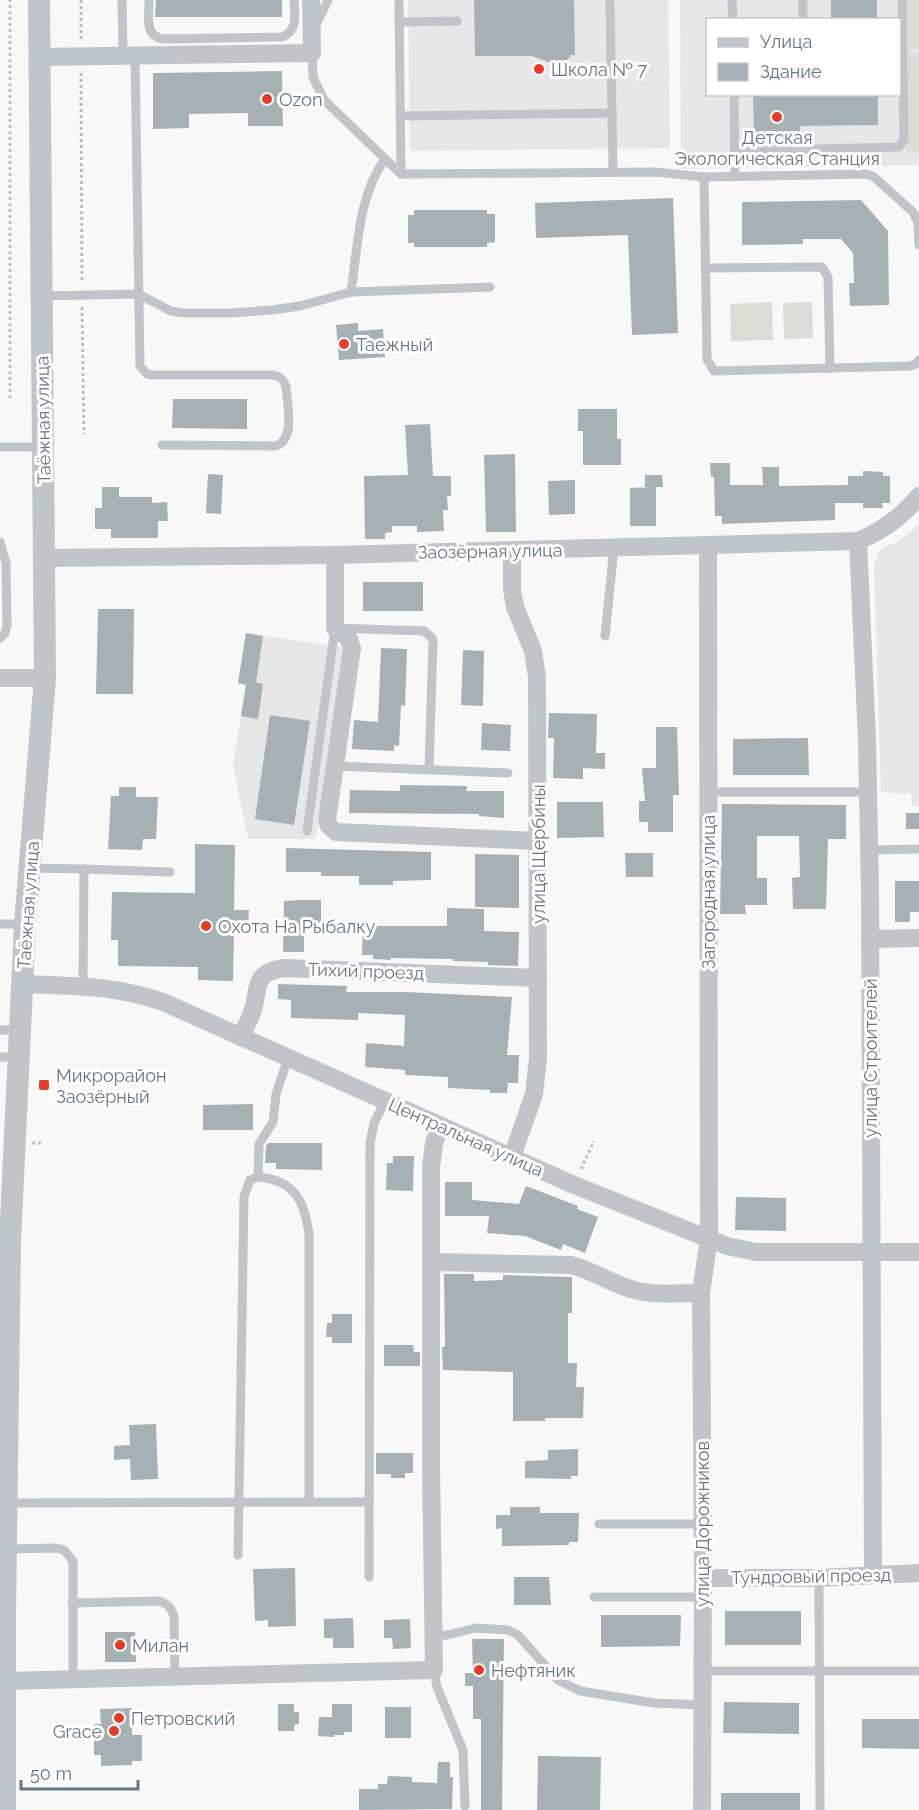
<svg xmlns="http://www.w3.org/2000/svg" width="919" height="1810" viewBox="0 0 919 1810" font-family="Raleway,sans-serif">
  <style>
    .built { fill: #e6e8e7; fill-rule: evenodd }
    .green { fill: #d9ddd5 }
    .building { fill: #a6b1b5 }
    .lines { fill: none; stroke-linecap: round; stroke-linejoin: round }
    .path { stroke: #b9bec0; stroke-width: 3; stroke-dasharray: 3 3; stroke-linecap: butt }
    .service { stroke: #bfc5c8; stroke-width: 9 }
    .minor { stroke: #bfc5c8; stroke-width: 18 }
    .tertiary { stroke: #bfc5c8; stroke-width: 22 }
    .poi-dot { fill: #e53c29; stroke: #fff; stroke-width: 2 }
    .labels { text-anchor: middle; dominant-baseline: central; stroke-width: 6; stroke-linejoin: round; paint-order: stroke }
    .poi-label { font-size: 18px; fill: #637881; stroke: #fff; text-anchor: start }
    .street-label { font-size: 18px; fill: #637881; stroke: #fff }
  </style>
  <rect width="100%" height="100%" fill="#f8f8f6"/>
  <g class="built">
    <path d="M408 0H668L670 148 410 151Z"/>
    <path d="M680 0H919V165L681 169ZM708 20H900V94H708Z"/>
    <path d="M919 524V806H912L911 792 906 794 881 792 874 566 878 553 881 549 899 541Z"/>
    <path d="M246 633 341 647 344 650 316 839H248L233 765 246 685 238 683Z"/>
  </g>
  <g class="green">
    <rect x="906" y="0" width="13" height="49"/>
    <path d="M906 53H919V152H907Z"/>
    <path d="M772 302 773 340 731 341 730 304Z"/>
    <path d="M812 302 813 338 784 339 783 303Z"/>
  </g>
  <g class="building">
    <path d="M156 0H282V17H155Z"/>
    <path d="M474 0H574L575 55H571L562 67 532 56H475Z"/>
    <rect x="831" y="0" width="46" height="20"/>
    <path d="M282 71 283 126H248V113L189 114V128L153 129V73Z"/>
    <path d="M753 94H878V125L800 126V139H754Z"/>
    <path d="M673 198 678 333 632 335 628 235 536 238 535 203Z"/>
    <path d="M861 200 888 231 889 305 850 306 849 283H854L853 253 841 239H803V244L742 245V202Z"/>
    <path d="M414 210H487V214H495V242L487 243V247H414V243H408V215H414Z"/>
    <path d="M358 323V331L383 329 385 357 339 360 336 325Z"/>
    <path d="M173 399H247V429L172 428Z"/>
    <path d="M578 409H617V439H621V465H583V431H578Z"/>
    <path d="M430 424 433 476H451V496H447L448 510H443L444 531 417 532V526H392V532L385 533V539H365L364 476 408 475 405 425Z"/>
    <path d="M515 454 516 532H486L484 455Z"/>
    <path d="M710 463H730V485H763L762 467H779V486L848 485V476H863V471L883 472V476H890V503H882L883 508H863V503H835V520L722 524V516H715L714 477H711Z"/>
    <path d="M208 474 223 475 221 514 206 513Z"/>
    <path d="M645 475H662L663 487H645Z"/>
    <path d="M575 480V514L549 515 548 481Z"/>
    <path d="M102 487H119V497H152V503L167 502 168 521H158V538H111V529H95V508H102Z"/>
    <path d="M656 487V526H630V488Z"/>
    <rect x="363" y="582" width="60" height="29"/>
    <path d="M98 609H134L133 694H96Z"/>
    <path d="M246 633 263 636 256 682 263 684 258 719 241 716 246 685 238 683Z"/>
    <path d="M381 648 407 649 405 706 401 705 399 746 394 745V751L352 749 354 720 378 722Z"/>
    <path d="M463 650 484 651 483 706 461 705Z"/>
    <path d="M549 713 597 714 596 753H605V769L583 768V779L553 778 554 738H548Z"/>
    <path d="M270 715 310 721 294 825 255 819Z"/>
    <path d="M482 723 511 725 510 751 481 750Z"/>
    <path d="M656 727H677L679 795H673V832H648V822H639V801H645L642 768H656Z"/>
    <path d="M808 738 809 775H733V739Z"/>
    <path d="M400 785 467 786 466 791H504V818L479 816V814L349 813 350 790 400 791Z"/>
    <path d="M119 787H136V797H158L156 839H143L142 850 108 849 111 796H119Z"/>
    <path d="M557 802H603L604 837 557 838Z"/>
    <path d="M722 804 846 805V839H828L826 909H793L792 878 800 877 799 836H757V878H767V905H745L746 914H720Z"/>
    <rect x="906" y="813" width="13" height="16"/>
    <path d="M195 844 235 845 234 910H249L248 926H234L233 981 198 980V967L118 966V940H111L112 892 195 893Z"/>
    <path d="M286 848 431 852V880L393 881V885H359V876H321V872H286Z"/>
    <path d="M625 853H653V877H626Z"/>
    <path d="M475 854 519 855V908L475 907Z"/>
    <path d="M895 881H919V912H910V922H895Z"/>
    <path d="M303 900H321V923H304V952H283L284 901Z"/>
    <path d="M447 908 484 909V931L519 932 518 966 488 965V962L453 961V959L391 958V960L373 959V955H362L363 926H447Z"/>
    <path d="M278 984 347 986 346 992H406L512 997 507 1055H519L518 1083H508L507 1093H490V1090L448 1088V1077L405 1075V1070L365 1067 366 1043 404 1046 405 1015 358 1013V1020L291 1018V1000L278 999Z"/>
    <path d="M253 1104V1130H203V1105Z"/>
    <path d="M268 1143H322V1170L276 1169V1163H265L266 1146Z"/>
    <path d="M393 1156H414L413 1191 386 1190 387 1163H393Z"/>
    <path d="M445 1182H472V1200L519 1204 526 1186 578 1206 577 1209 598 1217 585 1253 563 1244 561 1250 525 1236 487 1233 489 1216H445Z"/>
    <path d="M736 1197 786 1198V1231L735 1230Z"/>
    <path d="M444 1274H474V1281L503 1280V1275L572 1277V1313H568V1363H577L576 1387H584L583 1418H545V1421H513V1372L443 1370 442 1347H445Z"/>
    <path d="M332 1314H352V1343H332V1337H326L327 1323H332Z"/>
    <path d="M384 1345H413L414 1352H420V1366H384Z"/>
    <path d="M156 1424 158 1479 131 1480 130 1459 114 1460V1446L130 1445 129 1425Z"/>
    <path d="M578 1449V1476H571V1479L525 1478V1461L548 1460V1450Z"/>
    <path d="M376 1453H413V1473H405V1478H391V1474H376Z"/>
    <path d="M510 1507H540V1513H579L578 1542H569V1545L502 1546V1528L496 1529V1515H510Z"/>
    <path d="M295 1568 296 1626 268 1627V1620L255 1621 253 1569Z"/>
    <path d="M514 1577H549L551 1605H514Z"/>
    <rect x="725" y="1611" width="76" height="34"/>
    <path d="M601 1615H681L680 1646 601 1647Z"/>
    <path d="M353 1618 354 1648H333V1638H324V1619Z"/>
    <path d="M410 1619 411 1648 393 1649 392 1638H384V1620Z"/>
    <path d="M105 1632H135L136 1662H105Z"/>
    <path d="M472 1639H504L502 1810H481V1719H473V1686H465V1673H473Z"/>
    <path d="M724 1702 799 1703V1734L723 1733Z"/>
    <path d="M278 1704H294V1712H299V1724L294 1725V1731H278Z"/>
    <path d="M332 1704H352V1732H344V1735H334V1737L318 1736 319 1717H332Z"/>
    <rect x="385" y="1707" width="26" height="31"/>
    <path d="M132 1708V1735H142V1761H132V1765L101 1766V1755H94V1724H101L100 1709Z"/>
    <path d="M862 1719H919V1749L862 1748Z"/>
    <path d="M538 1756 601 1757 600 1810H537Z"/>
    <path d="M438 1762H450V1777H453L452 1809 359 1810V1789H378V1784H387L388 1776 412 1777V1782L437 1783Z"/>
    <rect x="721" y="1793" width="79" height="17"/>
  </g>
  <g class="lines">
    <g class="path">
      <path d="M81 39V0"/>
      <path d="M81 73 82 282"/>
      <path d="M82 307 84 434"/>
      <path d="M10 398V0"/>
      <path d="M32 1143H43"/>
      <path d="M581 1169 594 1141"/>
    </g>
    <g class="service">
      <path d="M122 0 123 56"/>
      <path d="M149 0C149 16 144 37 164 39L282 37C298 32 295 14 294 0"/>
      <path d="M399 0 401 174 656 172 704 177 866 174 874 177 913 212 918 223 919 245"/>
      <path d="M610 0 613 172"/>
      <path d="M732 0 733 20"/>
      <path d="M803 0V18"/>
      <path d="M399 22 457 21"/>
      <path d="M316 25 328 0"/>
      <path d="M312 53 313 77 324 100 401 174"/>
      <path d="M135 56 140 366 147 374 152 375H274C281 377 284 380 286 387 287 404 296 439 276 446L162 445"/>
      <path d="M734 94 735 177"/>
      <path d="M400 116 613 113"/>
      <path d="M735 151 899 147 904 140 902 0"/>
      <path d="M704 177 707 359 714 371 910 366 916 364 919 360"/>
      <path d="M705 268 822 267 828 277 830 369"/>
      <path d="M351 292C358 247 358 196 385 159"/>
      <path d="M42 296 138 294 171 311 184 313H231L272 310 300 306 351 292 490 287"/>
      <path d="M0 447H43"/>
      <path d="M0 542 6 563 7 626 5 633 0 638"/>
      <path d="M605 636 614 548"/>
      <path d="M335 766 508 773"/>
      <path d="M708 792H868"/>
      <path d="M307 831 335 628 424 631 432 638 433 642 429 770"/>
      <path d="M869 850 919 849"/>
      <path d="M30 868 84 869"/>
      <path d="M0 924H25"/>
      <path d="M83 986 84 869 170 872"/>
      <path d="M0 1030H19"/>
      <path d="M0 1057H18"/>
      <path d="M288 1058 276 1094 273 1122 259 1144 258 1177C295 1180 305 1202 309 1235V1502"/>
      <path d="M6 1503 369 1502"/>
      <path d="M599 1524H702"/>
      <path d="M6 1549 56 1548 64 1550 73 1561V1679"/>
      <path d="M238 1555 244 1197 250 1180 258 1177"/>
      <path d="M369 1577 370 1143 374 1123 385 1101"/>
      <path d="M819 1578 820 1810"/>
      <path d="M594 1597H703"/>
      <path d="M72 1603 159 1601C168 1604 171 1607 174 1616L175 1677"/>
      <path d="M433 1636 447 1635 476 1628 508 1630 518 1635 558 1680 580 1691 654 1703 703 1705"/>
      <path d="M434 1670 437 1687 463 1750 465 1806"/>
      <path d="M703 1671H919"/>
    </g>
    <g class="minor">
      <path d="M39 57 312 53 311 0"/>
      <path d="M858 541 867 740 870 892 873 1575"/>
      <path d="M335 555V628L349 639 352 648 327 820 329 826 336 832 538 841"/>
      <path d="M45 558 335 555 858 541C882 531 902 517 919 496"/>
      <path d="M0 678H45"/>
      <path d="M870 939 919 938"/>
      <path d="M22 984C72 986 115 985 163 1002L574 1185 727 1246 756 1252H919"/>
      <path d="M240 1037C246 1027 251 1018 254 1006 259 982 256 972 285 968L538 978"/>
      <path d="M512 1157 534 1094 538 1058 537 677 533 651 515 607 512 589V550"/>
      <path d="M432 1262 571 1265C592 1270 610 1283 631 1289 653 1296 678 1293 701 1293"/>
      <path d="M703 1578H819L919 1573"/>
      <path d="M4 1681 434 1670 431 1465V1167L434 1143 441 1126"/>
      <path d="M702 1810 703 1578 701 1293 709 1238 708 546"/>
    </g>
    <path class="tertiary" d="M5 1810V1616L10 1242 25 924 45 678 39 0"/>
  </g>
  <g class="poi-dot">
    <circle cx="539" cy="69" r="6"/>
    <circle cx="267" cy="99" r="6"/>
    <circle cx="777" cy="117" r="6"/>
    <circle cx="344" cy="344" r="6"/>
    <circle cx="206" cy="926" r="6"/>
    <rect x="38" y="1079" width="12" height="12" rx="3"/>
    <circle cx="120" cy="1645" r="6"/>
    <circle cx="479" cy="1670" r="6"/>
    <circle cx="119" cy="1718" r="6"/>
    <circle cx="114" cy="1731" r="6"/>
  </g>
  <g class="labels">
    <g class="poi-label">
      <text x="551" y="69">Школа № 7</text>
      <text x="279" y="99">Ozon</text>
      <text x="777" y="137" text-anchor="middle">Детская<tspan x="777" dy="21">Экологическая Станция</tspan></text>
      <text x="356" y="344">Таежный</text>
      <text x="218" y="926">Охота На Рыбалку</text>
      <text x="56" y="1075">Микрорайон<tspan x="56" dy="21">Заозёрный</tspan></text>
      <text x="132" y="1645">Милан</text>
      <text x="491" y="1670">Нефтяник</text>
      <text x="131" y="1718">Петровский</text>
      <text x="102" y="1731" text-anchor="end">Grace</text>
    </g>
    <g class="street-label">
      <text transform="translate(43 420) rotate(-91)">Таёжная улица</text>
      <text transform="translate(490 551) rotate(-1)">Заозёрная улица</text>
      <text transform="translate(538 854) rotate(-90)">улица Щербины</text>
      <text transform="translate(708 892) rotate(-90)">Загородная улица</text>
      <text transform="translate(28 905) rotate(-86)">Таёжная улица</text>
      <text transform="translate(366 971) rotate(2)">Тихий проезд</text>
      <text transform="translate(870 1058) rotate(-90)">улица Строителей</text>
      <text transform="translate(466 1137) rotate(24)">Центральная улица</text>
      <text transform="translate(702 1524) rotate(-90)">улица Дорожников</text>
      <text transform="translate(811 1576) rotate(-1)">Тундровый проезд</text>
    </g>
  </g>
  <rect x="706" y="18" width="195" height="78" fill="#ffffff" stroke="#c1c9cd" stroke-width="1.5"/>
  <rect x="718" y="38" width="30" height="9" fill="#bfc5c8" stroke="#c1c9cd" stroke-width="1.5"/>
  <text x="760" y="48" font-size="18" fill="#637881">Улица</text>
  <rect x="718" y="63" width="30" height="18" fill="#a6b1b5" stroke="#c1c9cd" stroke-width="1.5"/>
  <text x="760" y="78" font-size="18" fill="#637881">Здание</text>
  <path d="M21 1780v9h117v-9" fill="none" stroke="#637881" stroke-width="3"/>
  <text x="30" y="1780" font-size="18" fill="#637881" stroke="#ffffff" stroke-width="4.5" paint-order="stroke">50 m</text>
</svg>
